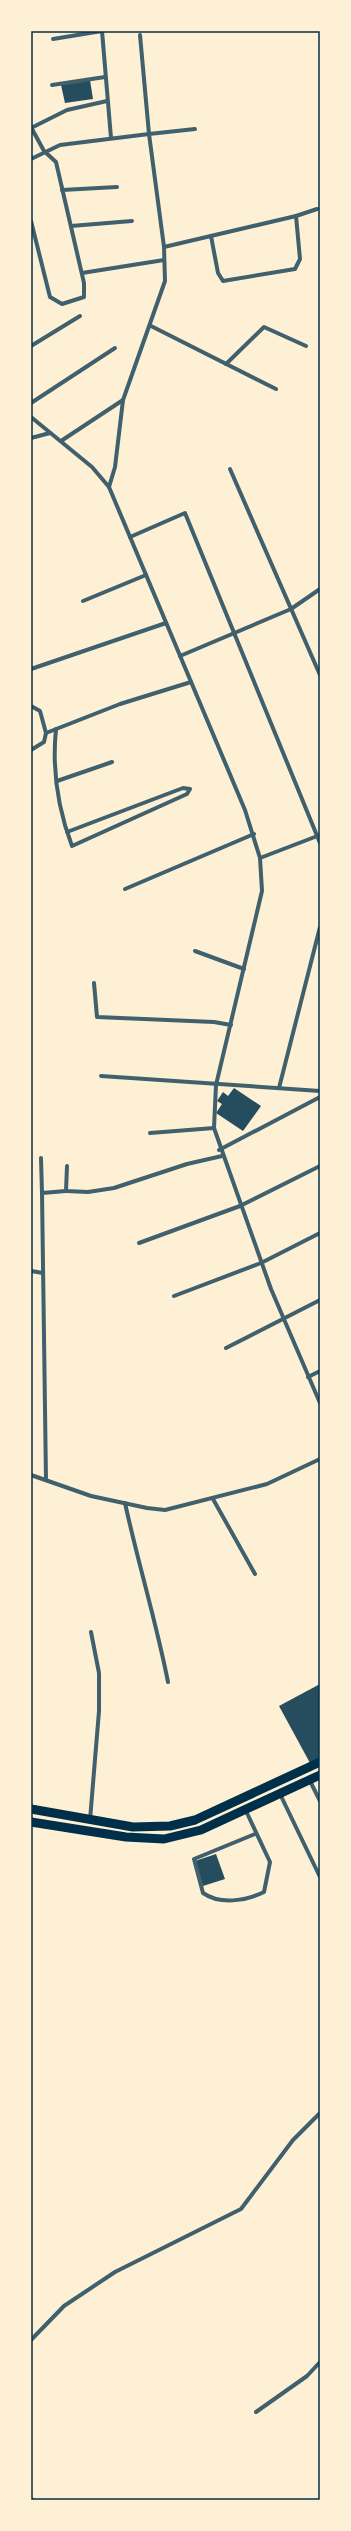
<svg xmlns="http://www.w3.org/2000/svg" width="351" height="2531" viewBox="0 0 351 2531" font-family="'Nunito Sans',sans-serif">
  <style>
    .building { fill: #264d5e }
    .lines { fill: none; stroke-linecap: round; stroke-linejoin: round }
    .minor { stroke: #3f606c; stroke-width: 4 }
    .trunk { stroke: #003049; stroke-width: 9 }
    .neatline { fill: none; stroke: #003049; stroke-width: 1.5 }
  </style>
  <rect width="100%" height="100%" fill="#fdf0d5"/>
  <g class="building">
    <path d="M90 80 93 99 65 103 61 85Z"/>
    <path d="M234 1088 261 1106 243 1131 216 1113 222 1104 217 1101 223 1092 228 1096Z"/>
    <path d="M320 1684V1758L310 1763 279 1706Z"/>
    <path d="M216 1854 225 1879 203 1886 195 1861Z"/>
  </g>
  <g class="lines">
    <g class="minor">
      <path d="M102 31 111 138"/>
      <path d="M53 39 102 31"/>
      <path d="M52 85 105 77"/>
      <path d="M31 127 44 151 56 162 84 283V297L62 304 50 297 31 221"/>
      <path d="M31 128 67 110 107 101"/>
      <path d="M31 159 60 145 149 134 140 35"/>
      <path d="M62 190 117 187"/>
      <path d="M71 226 132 221"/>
      <path d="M211 236 218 273 223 281 295 269 300 259 296 216"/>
      <path d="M164 247 296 216 317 209"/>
      <path d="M82 273 164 260"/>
      <path d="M151 326 276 389"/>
      <path d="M31 346 80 316"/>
      <path d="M226 364 264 327 306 346"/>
      <path d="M31 403 115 348"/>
      <path d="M31 417 92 467 109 487 245 810 260 858 262 891 216 1085 214 1128 271 1289 320 1403"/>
      <path d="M31 438 50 433"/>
      <path d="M61 441 123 400"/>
      <path d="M230 469 320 675"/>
      <path d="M109 487 115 467 123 400 165 281 164 247 149 134 195 129"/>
      <path d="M130 537 185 513 320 843"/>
      <path d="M83 601 146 575"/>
      <path d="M180 656 291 609 320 589"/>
      <path d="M31 669 166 623"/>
      <path d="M31 706 40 711 46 733 120 704 191 682"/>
      <path d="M56 729C52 768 58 809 72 846L187 794 190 789 183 788 67 832"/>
      <path d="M31 750 44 742 46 733"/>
      <path d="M57 781 112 762"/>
      <path d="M260 858 320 835"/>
      <path d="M125 889 254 834"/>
      <path d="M195 951 244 969"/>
      <path d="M94 983 97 1017 214 1022 231 1025"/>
      <path d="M101 1076 320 1091"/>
      <path d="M279 1088 320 927"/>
      <path d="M150 1133 214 1128"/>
      <path d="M219 1150 320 1097"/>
      <path d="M41 1158 42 1193"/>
      <path d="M67 1166 66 1191 88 1192 114 1188 187 1164 222 1156"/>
      <path d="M139 1243 240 1206 320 1166"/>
      <path d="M31 1271 43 1273"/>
      <path d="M174 1296 261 1263 320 1233"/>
      <path d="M226 1348 320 1300"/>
      <path d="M308 1377 320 1371"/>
      <path d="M31 1475 91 1496 147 1508 165 1510 267 1484 320 1459"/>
      <path d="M46 1480 42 1193 66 1191"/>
      <path d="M213 1499 255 1574"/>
      <path d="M125 1503C138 1563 156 1621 168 1682"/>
      <path d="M310 1781 320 1801"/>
      <path d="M280 1794 320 1877"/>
      <path d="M246 1811 270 1862 264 1892C246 1901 220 1905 203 1893L194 1859 255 1834"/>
      <path d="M90 1820 99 1711V1673L91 1632"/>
      <path d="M31 2340 64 2306 115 2272 241 2209 293 2140 320 2113"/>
      <path d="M256 2412 307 2376 320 2362"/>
      <path d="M31 2499 33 2500"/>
    </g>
    <g class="trunk">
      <path d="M31 1809 133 1827 170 1826 195 1820 320 1762"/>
      <path d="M31 1822 126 1837 164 1839 201 1830 320 1775"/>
    </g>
  </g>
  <rect width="351" height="2531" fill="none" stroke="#fdf0d5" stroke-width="64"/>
  <rect x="32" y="32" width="287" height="2467" class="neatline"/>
</svg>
